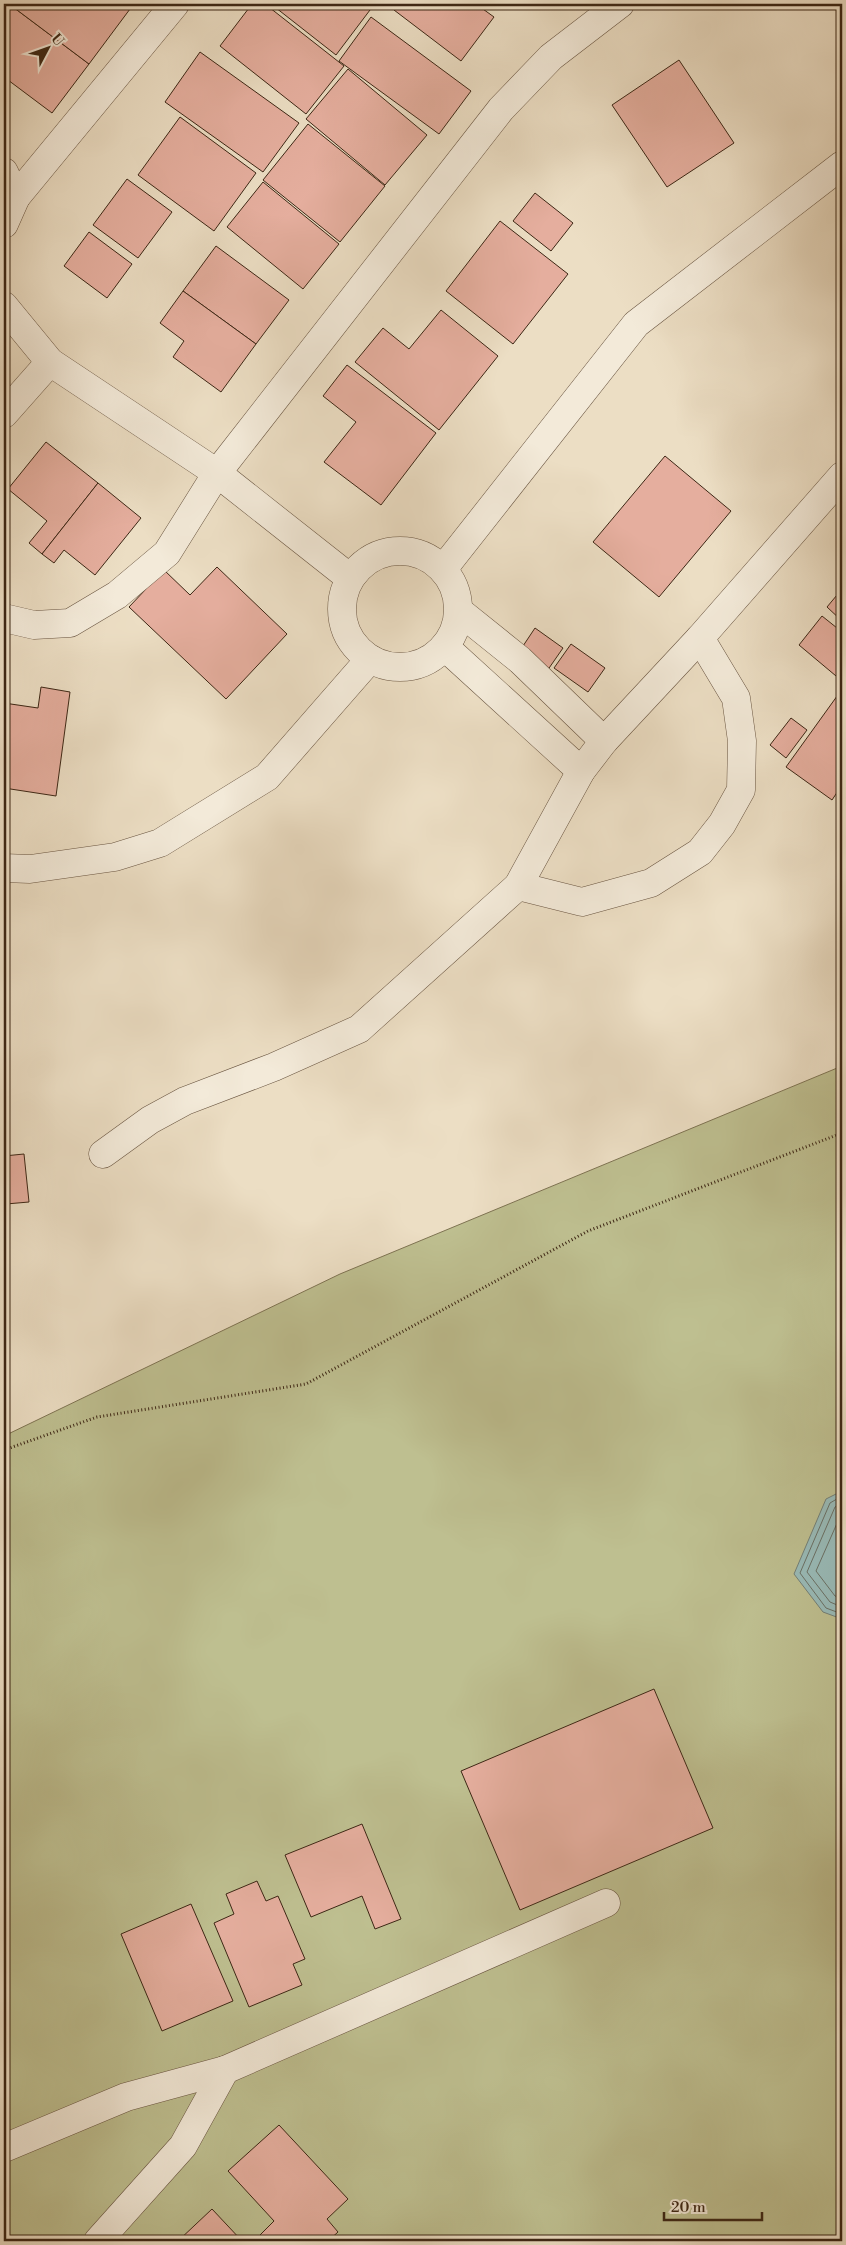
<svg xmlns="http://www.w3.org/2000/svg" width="846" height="2245" viewBox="0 0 846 2245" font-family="'Libre Bodoni',serif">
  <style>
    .green { fill: #bebf90; stroke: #7e7352 }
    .water { fill: #99bbb8; stroke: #748077 }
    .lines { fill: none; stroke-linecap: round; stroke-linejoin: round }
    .shore { stroke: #6b7166; stroke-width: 1 }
    .building { fill: #e5ae9e; stroke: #3d2715 }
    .minor-casing { stroke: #695541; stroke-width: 29 }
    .path { stroke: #3d2715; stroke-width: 3; stroke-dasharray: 1 2.5; stroke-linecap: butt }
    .minor { stroke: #f3ead9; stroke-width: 28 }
  </style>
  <rect width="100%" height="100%" fill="#ecdec4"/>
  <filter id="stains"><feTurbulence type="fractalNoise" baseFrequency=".004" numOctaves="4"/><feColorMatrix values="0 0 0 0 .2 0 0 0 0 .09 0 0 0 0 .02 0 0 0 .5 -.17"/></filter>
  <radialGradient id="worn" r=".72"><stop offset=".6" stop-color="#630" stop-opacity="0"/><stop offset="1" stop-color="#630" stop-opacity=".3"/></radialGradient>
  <path class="green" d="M842 1066V2241H4V1436L340 1274Z"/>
  <path class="water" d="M842 1491V1619L823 1612 794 1574 826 1499Z"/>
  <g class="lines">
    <g class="shore">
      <path d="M842 1496 830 1503 800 1573 826 1608 842 1614"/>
      <path d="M842 1503 835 1507 807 1572 830 1602 842 1607"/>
      <path d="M842 1512 816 1571 835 1596 842 1599"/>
    </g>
  </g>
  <g class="building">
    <path d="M4 4H9L89 64 52 113 4 77Z"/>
    <path d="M9 4H124L130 9 89 64Z"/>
    <path d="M252 4H265L344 66 306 114 220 46Z"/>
    <path d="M271 4H362L370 10 336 55Z"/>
    <path d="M398 4H476L494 17 461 61 394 10Z"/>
    <path d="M371 17 471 91 439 134 339 61Z"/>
    <path d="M200 52 299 123 263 172 165 102Z"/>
    <path d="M679 60 734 143 667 187 612 105Z"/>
    <path d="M348 69 427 135 385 185 306 119Z"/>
    <path d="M180 117 256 173 214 231 138 175Z"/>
    <path d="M308 124 385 186 340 242 263 180Z"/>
    <path d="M127 179 172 212 138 258 93 225Z"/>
    <path d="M263 182 339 244 303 289 227 227Z"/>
    <path d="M535 193 573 223 551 251 513 221Z"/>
    <path d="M500 221 568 274 513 344 446 291Z"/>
    <path d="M89 232 132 264 107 298 64 266Z"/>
    <path d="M216 246 289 300 256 344 183 291Z"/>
    <path d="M183 291 256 344 221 392 173 357 184 341 160 323Z"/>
    <path d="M441 310 498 356 439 430 355 362 383 328 409 349Z"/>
    <path d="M347 365 436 433 381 505 324 462 356 422 323 396Z"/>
    <path d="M46 442 98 483 42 554 29 543 47 521 8 489Z"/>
    <path d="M665 456 731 511 659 597 593 542Z"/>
    <path d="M98 483 141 518 95 575 64 550 54 563 42 554Z"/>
    <path d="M217 567 287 634 226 699 129 607 164 570 190 595Z"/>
    <path d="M842 589V621L827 607Z"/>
    <path d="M822 616 842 632V681L799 645Z"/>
    <path d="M535 628 563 648 547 671 519 652Z"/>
    <path d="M571 644 605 668 588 692 554 668Z"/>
    <path d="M41 687 70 692 56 796 4 788V703L38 708Z"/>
    <path d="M840 692 842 694V785L832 800 786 767Z"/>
    <path d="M791 718 807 730 786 758 770 745Z"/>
    <path d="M24 1154 29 1202 6 1204 4 1156Z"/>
    <path d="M654 1689 713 1828 520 1910 461 1771Z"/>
    <path d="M362 1824 401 1919 375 1929 362 1896 311 1917 285 1855Z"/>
    <path d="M257 1881 266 1901 278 1896 305 1959 293 1964 302 1985 249 2007 214 1923 234 1914 226 1894Z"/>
    <path d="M191 1904 233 2001 162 2031 121 1934Z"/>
    <path d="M279 2125 348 2199 327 2219 338 2232 328 2241H266L260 2235 274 2221 228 2171Z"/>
    <path d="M212 2209 242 2241H178Z"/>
  </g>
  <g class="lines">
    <g class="minor-casing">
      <g id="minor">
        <path d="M4 172 16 197 4 224"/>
        <path d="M16 197 175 4"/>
        <path d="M4 306 50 362 217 473 350 578"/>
        <path d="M4 414 50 362"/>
        <circle cx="400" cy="609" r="58"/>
        <path d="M443 569 636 324 842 165"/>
        <path d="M459 611 520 660 604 741"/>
        <path d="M4 618 34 625 70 623 117 595 167 553 217 473 501 109 551 57 620 4"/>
        <path d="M445 647 581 771"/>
        <path d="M4 868 30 869 115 857 160 843 267 777 370 659"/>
        <path d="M518 886 582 902 651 883 700 852 722 824 741 790 742 741 736 698 700 638"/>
        <path d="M103 1154 150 1120 185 1101 274 1067 359 1029 518 886 581 771 604 741 700 638 842 476"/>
        <path d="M4 2148 126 2097 225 2070 606 1903"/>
        <path d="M98 2241 183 2146 225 2070"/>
      </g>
    </g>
    <path class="path" d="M4 1450 97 1417 306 1384 588 1231 842 1133"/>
    <use href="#minor" class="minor"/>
  </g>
  <rect width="846" height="2245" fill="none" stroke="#ecdec4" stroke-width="20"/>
  <rect x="5" y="5" width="836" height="2235" fill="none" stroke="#3d2715" stroke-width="2.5"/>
  <rect x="10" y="10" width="826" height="2225" fill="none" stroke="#3d2715"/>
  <g transform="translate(48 48) rotate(49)" stroke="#f3ead9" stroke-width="4" paint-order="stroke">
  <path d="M0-4L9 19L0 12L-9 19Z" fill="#3d2715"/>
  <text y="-8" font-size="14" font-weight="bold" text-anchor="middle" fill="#3d2715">U</text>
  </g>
  <path d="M664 2212v8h98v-8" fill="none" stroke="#3d2715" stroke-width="2.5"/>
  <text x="671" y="2212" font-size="15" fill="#3d2715" stroke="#f3ead9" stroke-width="4" paint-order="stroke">20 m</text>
  <rect width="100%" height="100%" filter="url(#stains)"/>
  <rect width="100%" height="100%" fill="url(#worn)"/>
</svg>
